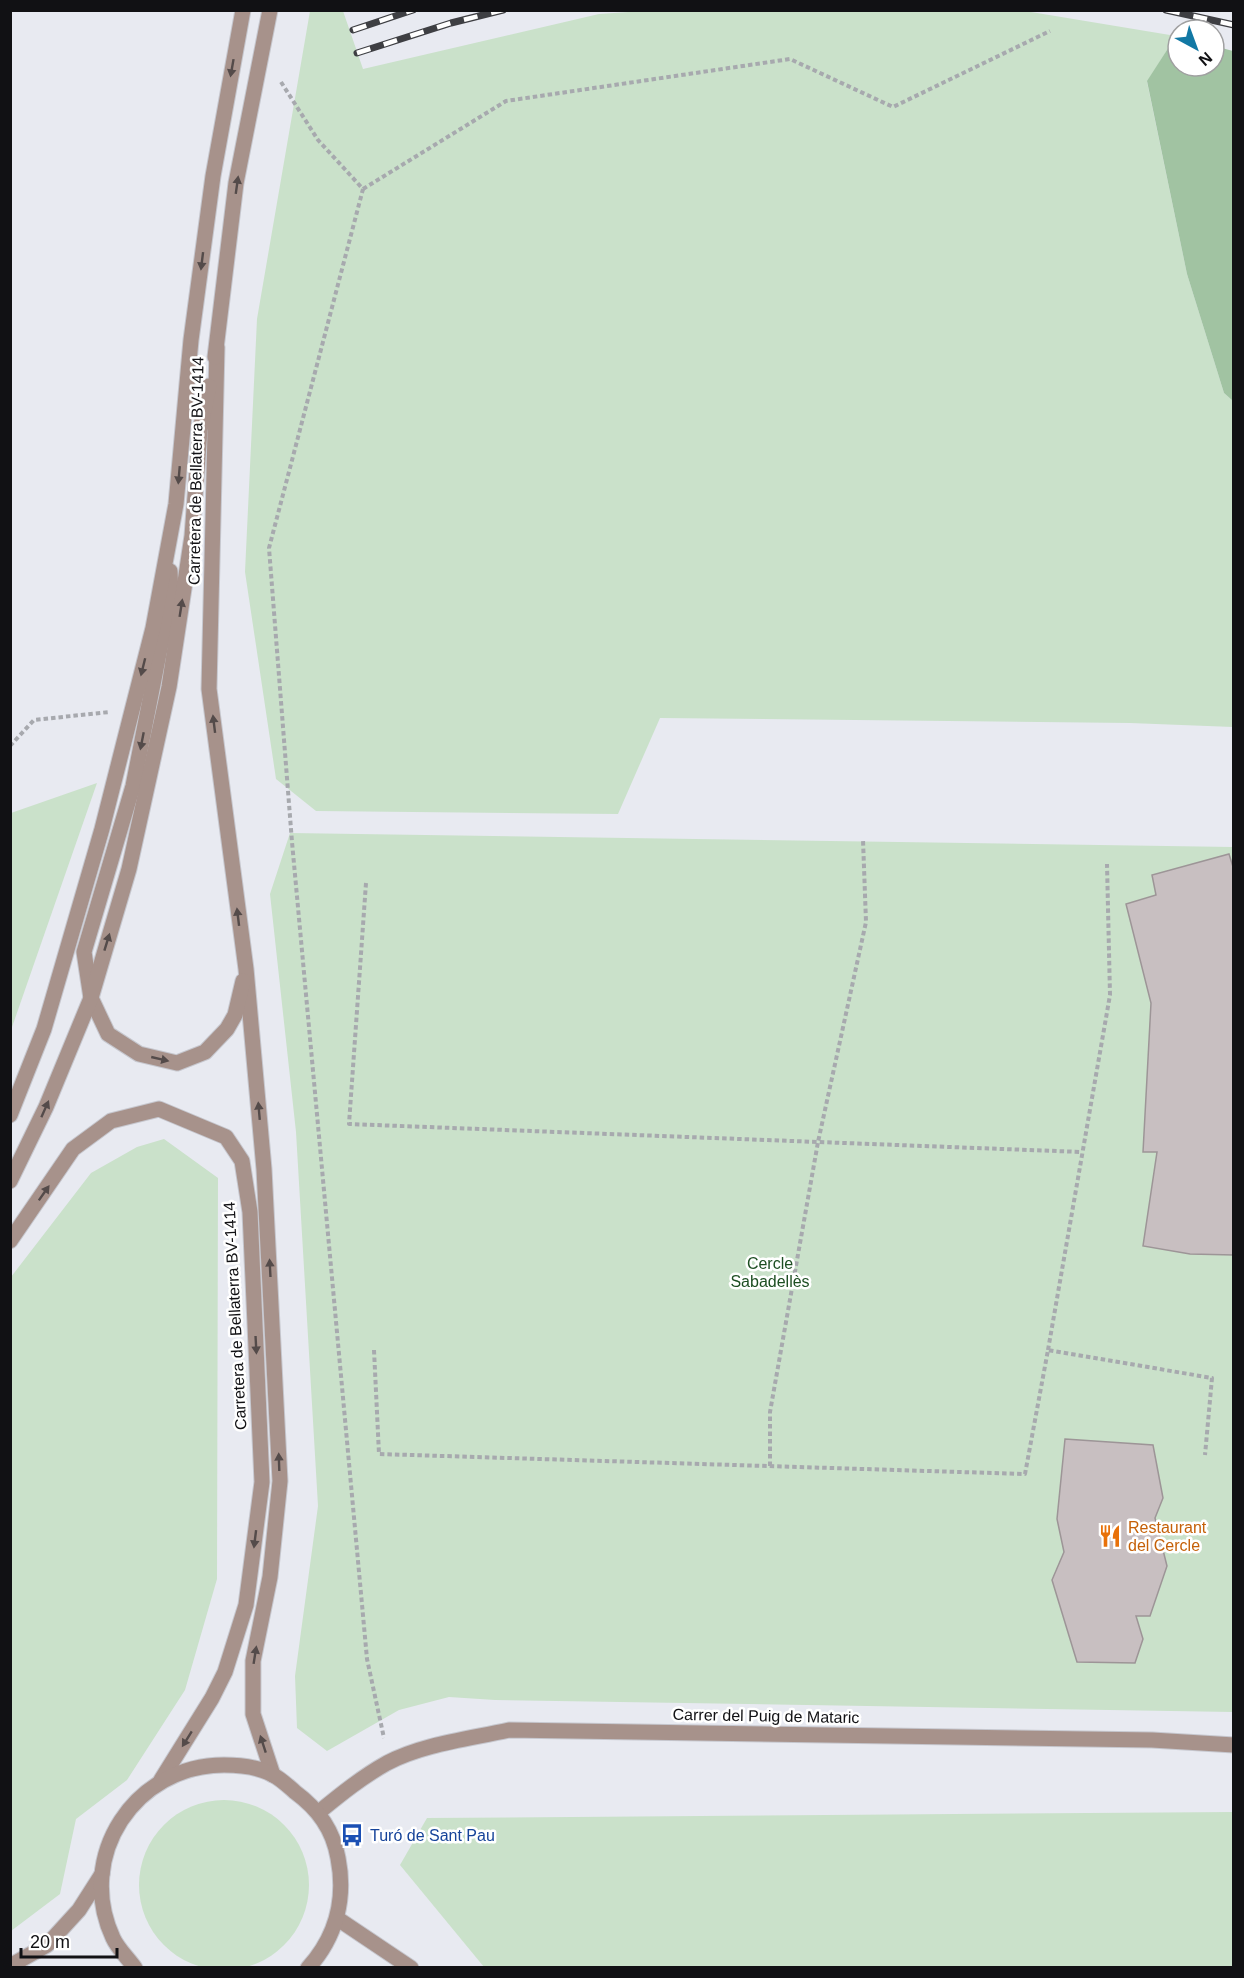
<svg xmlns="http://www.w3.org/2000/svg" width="1244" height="1978" viewBox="0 0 1244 1978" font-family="Helvetica,sans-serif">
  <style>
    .green { fill: #cae1ca }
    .forest { fill: #a1c3a2 }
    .building { fill: #c8bfc1; stroke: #9d9597; stroke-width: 1.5 }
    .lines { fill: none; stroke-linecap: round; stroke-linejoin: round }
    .minor-casing { stroke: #c6c7ce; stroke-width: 17 }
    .path { stroke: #a7a9ae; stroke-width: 4; stroke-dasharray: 4.5 3; stroke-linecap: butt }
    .minor { stroke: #a7928b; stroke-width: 15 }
    .rail-casing { stroke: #3e3f43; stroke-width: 7 }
    .rail { stroke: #fff; stroke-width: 4.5; stroke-dasharray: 14; stroke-linecap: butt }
    .oneway { fill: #544b4a }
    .labels { text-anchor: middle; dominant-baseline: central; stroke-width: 5; stroke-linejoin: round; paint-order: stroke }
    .street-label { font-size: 16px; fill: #111114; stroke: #fff }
    .park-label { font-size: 16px; fill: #1d4e22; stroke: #fff }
    .food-label { font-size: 16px; fill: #c56008; stroke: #fff; text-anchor: start }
    .transit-label { font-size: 16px; fill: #164399; stroke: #fff; text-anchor: start }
  </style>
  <rect width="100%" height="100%" fill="#e8eaf1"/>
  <g class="green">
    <path d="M310 11H343L363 69 599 14 643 11H1025L1176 36 1147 82 1187 274 1224 393 1233 401V727L1130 723 660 718 618 814 316 811 276 779 245 572 257 319Z"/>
    <path d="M97 783 11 1030V813Z"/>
    <path d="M290 833 1233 847V1712L495 1700 449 1697 399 1710 327 1751 297 1728 295 1676 318 1506 296 1132 270 894Z"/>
    <path d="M164 1139 218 1178 217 1579 185 1690 127 1780 76 1819 60 1894 11 1931V1277L91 1173 137 1147Z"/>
    <circle cx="224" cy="1885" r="85"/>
    <path d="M1233 1812V1967H484L400 1865 427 1818Z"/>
  </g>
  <path class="forest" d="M1176 36 1178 66H1214V46L1233 51V401L1224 393 1187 274 1147 81Z"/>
  <g class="building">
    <path d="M1229 854 1234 870V1255L1190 1254 1143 1246 1157 1152H1143L1151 1003 1126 904 1156 895 1152 875Z"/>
    <path d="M1065 1439 1153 1445 1163 1498 1155 1518 1167 1566 1150 1616H1136L1143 1639 1135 1663 1077 1662 1052 1580 1064 1552 1057 1519Z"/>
  </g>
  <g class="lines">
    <g class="minor-casing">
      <g id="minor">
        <path d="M217 347 209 689 246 969 264 1169 280 1481 270 1577 253 1661V1714L273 1775"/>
        <path d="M215 357 236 183 270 10"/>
        <path d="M170 571 171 593 133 786 84 952 91 998 108 1034 139 1054 177 1063 205 1052 227 1029 235 1015 243 981"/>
        <path d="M10 1115 44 1029 102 829 153 628 176 504 191 340 213 176 243 10"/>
        <path d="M10 1181 46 1107 91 998 129 869 169 687 192 536 200 430 209 386"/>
        <path d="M10 1241 73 1149 111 1121 159 1109 226 1137 242 1161 250 1212 262 1482 246 1605 225 1672 212 1698 161 1780"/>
        <path d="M319 1812C341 1794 362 1777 387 1763 423 1744 469 1739 509 1730L1152 1740 1234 1745"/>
        <path d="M338 1919 411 1968"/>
        <path d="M10 1966 47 1945 79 1910 102 1874"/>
        <path d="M135 1968C128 1958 118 1949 113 1938 75 1856 135 1765 224 1765 240 1765 259 1767 273 1775 281 1779 288 1786 295 1792 318 1809 333 1829 338 1858 346 1899 336 1937 308 1968"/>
      </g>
    </g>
    <g class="path">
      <path d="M281 82 318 140 363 189 269 548 292 842 367 1659 384 1738"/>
      <path d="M363 189 506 101 790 59 893 107 1050 31"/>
      <path d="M10 746 34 720 109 712"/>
      <path d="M366 883 349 1124 818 1142 866 922 863 840"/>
      <path d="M374 1350 379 1454 1025 1474 1048 1350 1212 1378 1205 1455"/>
      <path d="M1048 1350 1110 995 1107 864"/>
      <path d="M770 1466V1412L818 1142 1082 1152"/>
    </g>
    <use href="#minor" class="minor"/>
    <g class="rail-casing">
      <g id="rail">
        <path d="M1166 10 1234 25"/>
        <path d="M353 30 413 10"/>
        <path d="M357 53 451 23 503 10"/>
      </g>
    </g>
    <use href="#rail" class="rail"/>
  </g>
  <defs><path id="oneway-solid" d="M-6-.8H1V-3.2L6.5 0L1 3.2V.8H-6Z" transform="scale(1.5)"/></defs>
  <g class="oneway">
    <use href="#oneway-solid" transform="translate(232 68) rotate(100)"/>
    <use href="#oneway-solid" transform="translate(237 185) rotate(-82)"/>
    <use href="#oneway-solid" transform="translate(202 261) rotate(97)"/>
    <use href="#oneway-solid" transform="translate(179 475) rotate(95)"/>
    <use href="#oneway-solid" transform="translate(181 608) rotate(-81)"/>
    <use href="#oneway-solid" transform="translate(143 667) rotate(104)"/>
    <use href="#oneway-solid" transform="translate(214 724) rotate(-97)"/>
    <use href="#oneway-solid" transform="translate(142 741) rotate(101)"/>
    <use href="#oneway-solid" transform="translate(238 917) rotate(-97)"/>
    <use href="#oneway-solid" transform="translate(107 942) rotate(-73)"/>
    <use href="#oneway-solid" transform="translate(160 1059) rotate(13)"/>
    <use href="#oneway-solid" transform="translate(45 1109) rotate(-66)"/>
    <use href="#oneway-solid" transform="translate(259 1111) rotate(-95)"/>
    <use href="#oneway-solid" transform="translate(44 1193) rotate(-55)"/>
    <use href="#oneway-solid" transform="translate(270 1268) rotate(-93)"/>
    <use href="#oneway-solid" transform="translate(256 1345) rotate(87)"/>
    <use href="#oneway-solid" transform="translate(279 1462) rotate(-92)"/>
    <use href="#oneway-solid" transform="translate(255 1539) rotate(97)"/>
    <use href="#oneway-solid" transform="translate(255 1655) rotate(-81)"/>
    <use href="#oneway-solid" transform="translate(187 1739) rotate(122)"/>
    <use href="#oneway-solid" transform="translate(263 1744) rotate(-108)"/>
  </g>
  <defs>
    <g id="restaurant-bare" transform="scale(1.8)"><path d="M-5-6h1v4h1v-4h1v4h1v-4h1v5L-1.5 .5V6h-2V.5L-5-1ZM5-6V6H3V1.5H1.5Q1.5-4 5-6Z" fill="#e8710a" stroke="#fff" stroke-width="2.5" paint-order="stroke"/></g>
    <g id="bus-bare" transform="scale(1.8)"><path d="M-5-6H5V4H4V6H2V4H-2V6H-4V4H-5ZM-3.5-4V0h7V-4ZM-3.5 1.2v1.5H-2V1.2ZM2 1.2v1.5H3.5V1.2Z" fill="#1a4fb4" stroke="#fff" stroke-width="2.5" paint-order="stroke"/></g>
  </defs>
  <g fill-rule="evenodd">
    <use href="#restaurant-bare" x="1110" y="1536"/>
    <use href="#bus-bare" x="352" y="1835"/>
  </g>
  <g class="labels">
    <g class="street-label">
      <text transform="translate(196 471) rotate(-89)">Carretera de Bellaterra BV-1414</text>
      <text transform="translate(235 1316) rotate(-93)">Carretera de Bellaterra BV-1414</text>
      <text transform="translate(766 1716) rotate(1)">Carrer del Puig de Mataric</text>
    </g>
    <g class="park-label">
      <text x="770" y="1263">Cercle<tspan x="770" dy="18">Sabadellès</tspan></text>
    </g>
    <g class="food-label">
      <text x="1128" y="1527">Restaurant<tspan x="1128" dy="18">del Cercle</tspan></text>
    </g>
    <g class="transit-label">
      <text x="370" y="1835">Turó de Sant Pau</text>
    </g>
  </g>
  <rect width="1244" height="1978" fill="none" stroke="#111114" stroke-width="24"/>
  <g transform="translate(1196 48) rotate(139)"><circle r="28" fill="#ffffff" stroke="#a0a0a1" stroke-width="1.5"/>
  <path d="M0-4.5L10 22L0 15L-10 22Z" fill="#1278a4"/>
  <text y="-9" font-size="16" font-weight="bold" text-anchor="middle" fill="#111114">N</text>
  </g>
  <path d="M21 1948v9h96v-9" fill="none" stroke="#111114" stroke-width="3"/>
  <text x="30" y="1948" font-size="18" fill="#111114" stroke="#ffffff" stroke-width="4.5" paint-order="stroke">20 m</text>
</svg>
